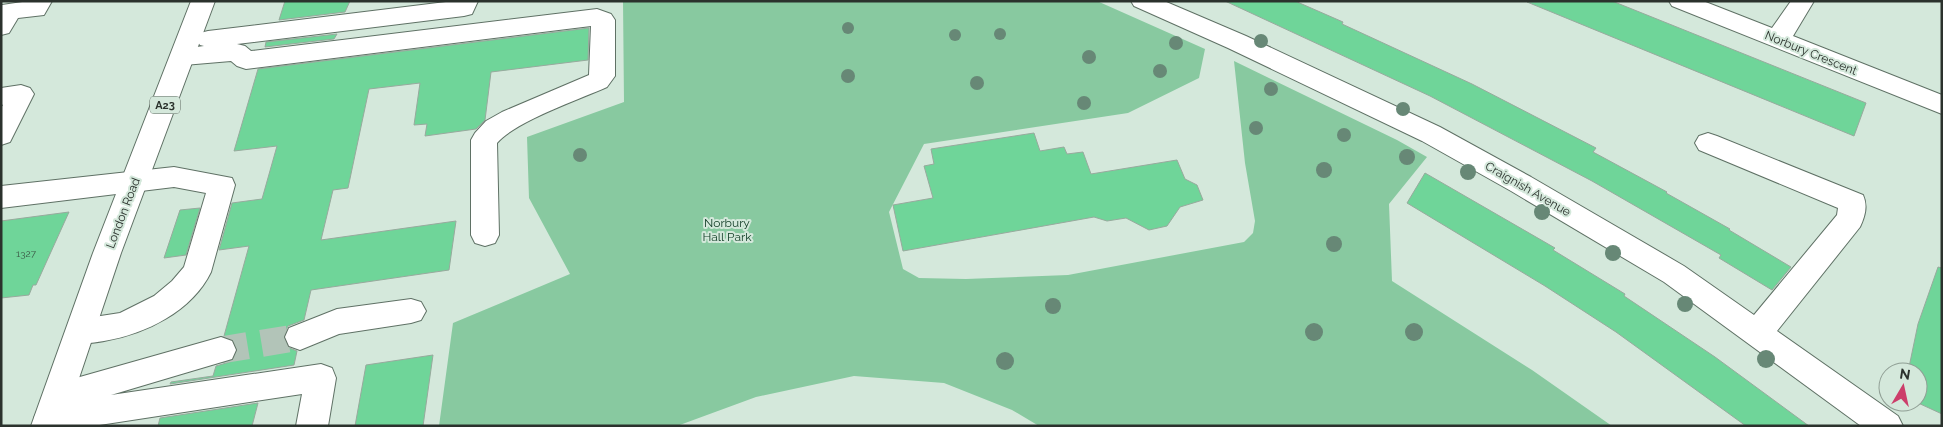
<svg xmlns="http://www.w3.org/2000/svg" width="1943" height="427" viewBox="0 0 1943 427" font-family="Raleway,sans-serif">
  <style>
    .green { fill: #88c9a0 }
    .building { fill: #6fd599; stroke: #97aa9d }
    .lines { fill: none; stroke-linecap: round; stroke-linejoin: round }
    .minor-tunnel { stroke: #b2c4b8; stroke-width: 27; stroke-dasharray: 27 14; stroke-linecap: butt }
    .minor-casing { stroke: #5f7165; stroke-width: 2 }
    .highway-casing { stroke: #5f7165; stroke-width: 2 }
    .minor { fill: #fff; fill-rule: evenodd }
    .highway { fill: #fff; fill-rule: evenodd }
    .tree { fill: #678876 }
    .labels { text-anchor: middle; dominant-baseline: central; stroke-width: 4; stroke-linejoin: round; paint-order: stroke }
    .number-label { font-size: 10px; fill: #3c5b48 }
    .shield { fill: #d4e8db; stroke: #5e6961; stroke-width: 1 }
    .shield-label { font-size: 11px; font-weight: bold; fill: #2b322d }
    .street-label { font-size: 12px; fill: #2b322d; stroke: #d4e8db }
    .park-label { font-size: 12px; fill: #0e3a23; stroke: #d4e8db }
  </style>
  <rect width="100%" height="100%" fill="#d4e8db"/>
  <path class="green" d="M623 1H1097L1205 49 1199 78 1128 113 924 144 889 212 903 269 919 278 966 279 1068 275 1244 242 1253 233 1255 221 1245 163 1234 61 1397 140 1427 157 1389 204 1392 281 1532 370 1612 426H1039L1012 410 944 383 854 376 756 397 677 426H439L453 323 570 274 529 198 527 137 624 102Z"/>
  <g class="building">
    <path d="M285 1H350L345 12 279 20Z"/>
    <path d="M1225 1H1295L1343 22 1342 24 1472 84 1596 148 1593 152 1667 192 1666 193 1730 229 1729 230 1791 267 1772 290 1719 258 1721 255 1592 181 1430 96Z"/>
    <path d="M1612 1 1866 103 1854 136 1527 2Z"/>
    <path d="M589 28 588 60 491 72 485 120 476 129 425 136 427 124 414 125 420 83 369 89 348 188 333 190 321 240 456 221 449 270 311 290 304 320 288 326 283 336 287 347 297 351 294 365 170 384 171 382 213 376 216 366 233 361 238 351 234 340 224 336 249 246 219 250 232 203 262 199 277 146 234 151 258 69Z"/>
    <path d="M337 34 334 39 265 47 266 42Z"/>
    <path d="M1034 133 1040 151 1064 147 1067 154 1083 152 1091 174 1177 160 1185 179 1197 185 1203 200 1180 207 1167 226 1149 230 1126 218 1107 221 1094 217 903 251 893 205 933 198 924 166 934 164 931 149Z"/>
    <path d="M1425 173 1555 248 1553 250 1625 294 1624 296 1715 357 1809 426H1746L1616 332 1545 286 1407 203Z"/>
    <path d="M200 208 186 255 164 258 180 210Z"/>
    <path d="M69 212 36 285H33L29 295 1 298V221Z"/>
    <path d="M1938 267 1942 268V414L1916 402H1918V372H1908L1918 324Z"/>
    <path d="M433 355 423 426H355L366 365Z"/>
    <path d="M258 403 252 426H158L160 418Z"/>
  </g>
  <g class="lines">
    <path class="minor-tunnel" d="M221 350 300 337"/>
    <g class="minor-casing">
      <g id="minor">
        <path d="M29 1H52L44 15 18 18 9 33 1 35 2 5Z"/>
        <path d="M454 1H478L472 14 464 16 237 44 245 46 251 51 597 9 611 14 615 20V76L607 87C578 100 516 121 497 143L499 235 495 243 485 246 475 243 471 235V140L475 133 486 121 502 112 589 75 591 26 246 69 237 66 231 61 184 65 175 62 172 56 175 50 204 46 200 45 196 39 200 33 208 31Z"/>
        <path d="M1131 1H1164L1246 36 1440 127 1531 177 1684 266 1754 315 1837 215 1838 208 1699 150 1695 143 1699 136 1708 133 1717 136 1863 195C1868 206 1865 216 1860 227L1777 331 1898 416 1903 426H1861L1664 282 1511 191 1422 141 1228 48 1134 6Z"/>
        <path d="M1669 1H1703L1772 28 1791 1H1814L1793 36 1942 95V114L1672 6Z"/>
        <path d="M21 85 30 88 34 94 10 142 1 145V108L3 105 1 104V88Z"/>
        <path d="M174 167 232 178 235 185 211 272C192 311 146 334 104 341 92 343 83 345 70 341L66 332 70 323 81 319 120 313 154 296 172 281 184 267 206 193 174 187 1 208V186Z"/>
        <path d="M411 299 421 302 426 311 421 320 411 323 339 334 300 350 289 346 285 337 289 328 337 309Z"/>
        <path d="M221 337 232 341 236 350 232 359 111 395 321 364 332 368 336 378 328 426H296L302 394 93 426H38L34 418 39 408 47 405 43 396 48 386Z"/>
      </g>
    </g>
    <g class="highway-casing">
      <path id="highway" d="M191 1H215L121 253 63 426H31L93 253Z"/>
    </g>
    <use href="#minor" class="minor"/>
    <use href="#highway" class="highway"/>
  </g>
  <g class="tree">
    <circle cx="848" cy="28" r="6"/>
    <circle cx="1000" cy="34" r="6"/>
    <circle cx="955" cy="35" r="6"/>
    <circle cx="1261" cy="41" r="7"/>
    <circle cx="1176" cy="43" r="7"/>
    <circle cx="1089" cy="57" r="7"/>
    <circle cx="1160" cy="71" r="7"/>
    <circle cx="848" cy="76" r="7"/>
    <circle cx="977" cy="83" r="7"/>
    <circle cx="1271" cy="89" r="7"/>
    <circle cx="1084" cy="103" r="7"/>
    <circle cx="1403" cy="109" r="7"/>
    <circle cx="1256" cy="128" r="7"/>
    <circle cx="1344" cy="135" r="7"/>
    <circle cx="580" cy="155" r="7"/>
    <circle cx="1407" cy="157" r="8"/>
    <circle cx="1324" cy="170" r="8"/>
    <circle cx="1468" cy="172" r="8"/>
    <circle cx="1542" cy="212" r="8"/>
    <circle cx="1334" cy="244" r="8"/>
    <circle cx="1613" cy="253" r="8"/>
    <circle cx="1685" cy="304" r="8"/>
    <circle cx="1053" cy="306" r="8"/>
    <circle cx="1314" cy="332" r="9"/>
    <circle cx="1414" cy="332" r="9"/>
    <circle cx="1766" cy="359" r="9"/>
    <circle cx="1005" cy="361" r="9"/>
  </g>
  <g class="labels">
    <g class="number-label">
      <text x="26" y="253">1327</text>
    </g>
    <rect class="shield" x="150" y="96.5" width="30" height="17" rx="4"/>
    <g class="shield-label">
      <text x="165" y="105">A23</text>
    </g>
    <g class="street-label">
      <text transform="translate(1811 53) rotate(22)">Norbury Crescent</text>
      <text transform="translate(1528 189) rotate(30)">Craignish Avenue</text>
      <text transform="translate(123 213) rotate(-69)">London Road</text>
    </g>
    <g class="park-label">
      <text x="727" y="223">Norbury<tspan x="727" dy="14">Hall Park</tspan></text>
    </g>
  </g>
  <rect width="1943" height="427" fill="none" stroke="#2b322d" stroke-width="5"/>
  <g transform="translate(1903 387) rotate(9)"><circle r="24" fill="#d4e8db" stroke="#909f95"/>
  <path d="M0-4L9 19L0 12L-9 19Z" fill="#cc3e6a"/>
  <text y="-8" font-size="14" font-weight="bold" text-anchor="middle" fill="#2b322d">N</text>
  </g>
</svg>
